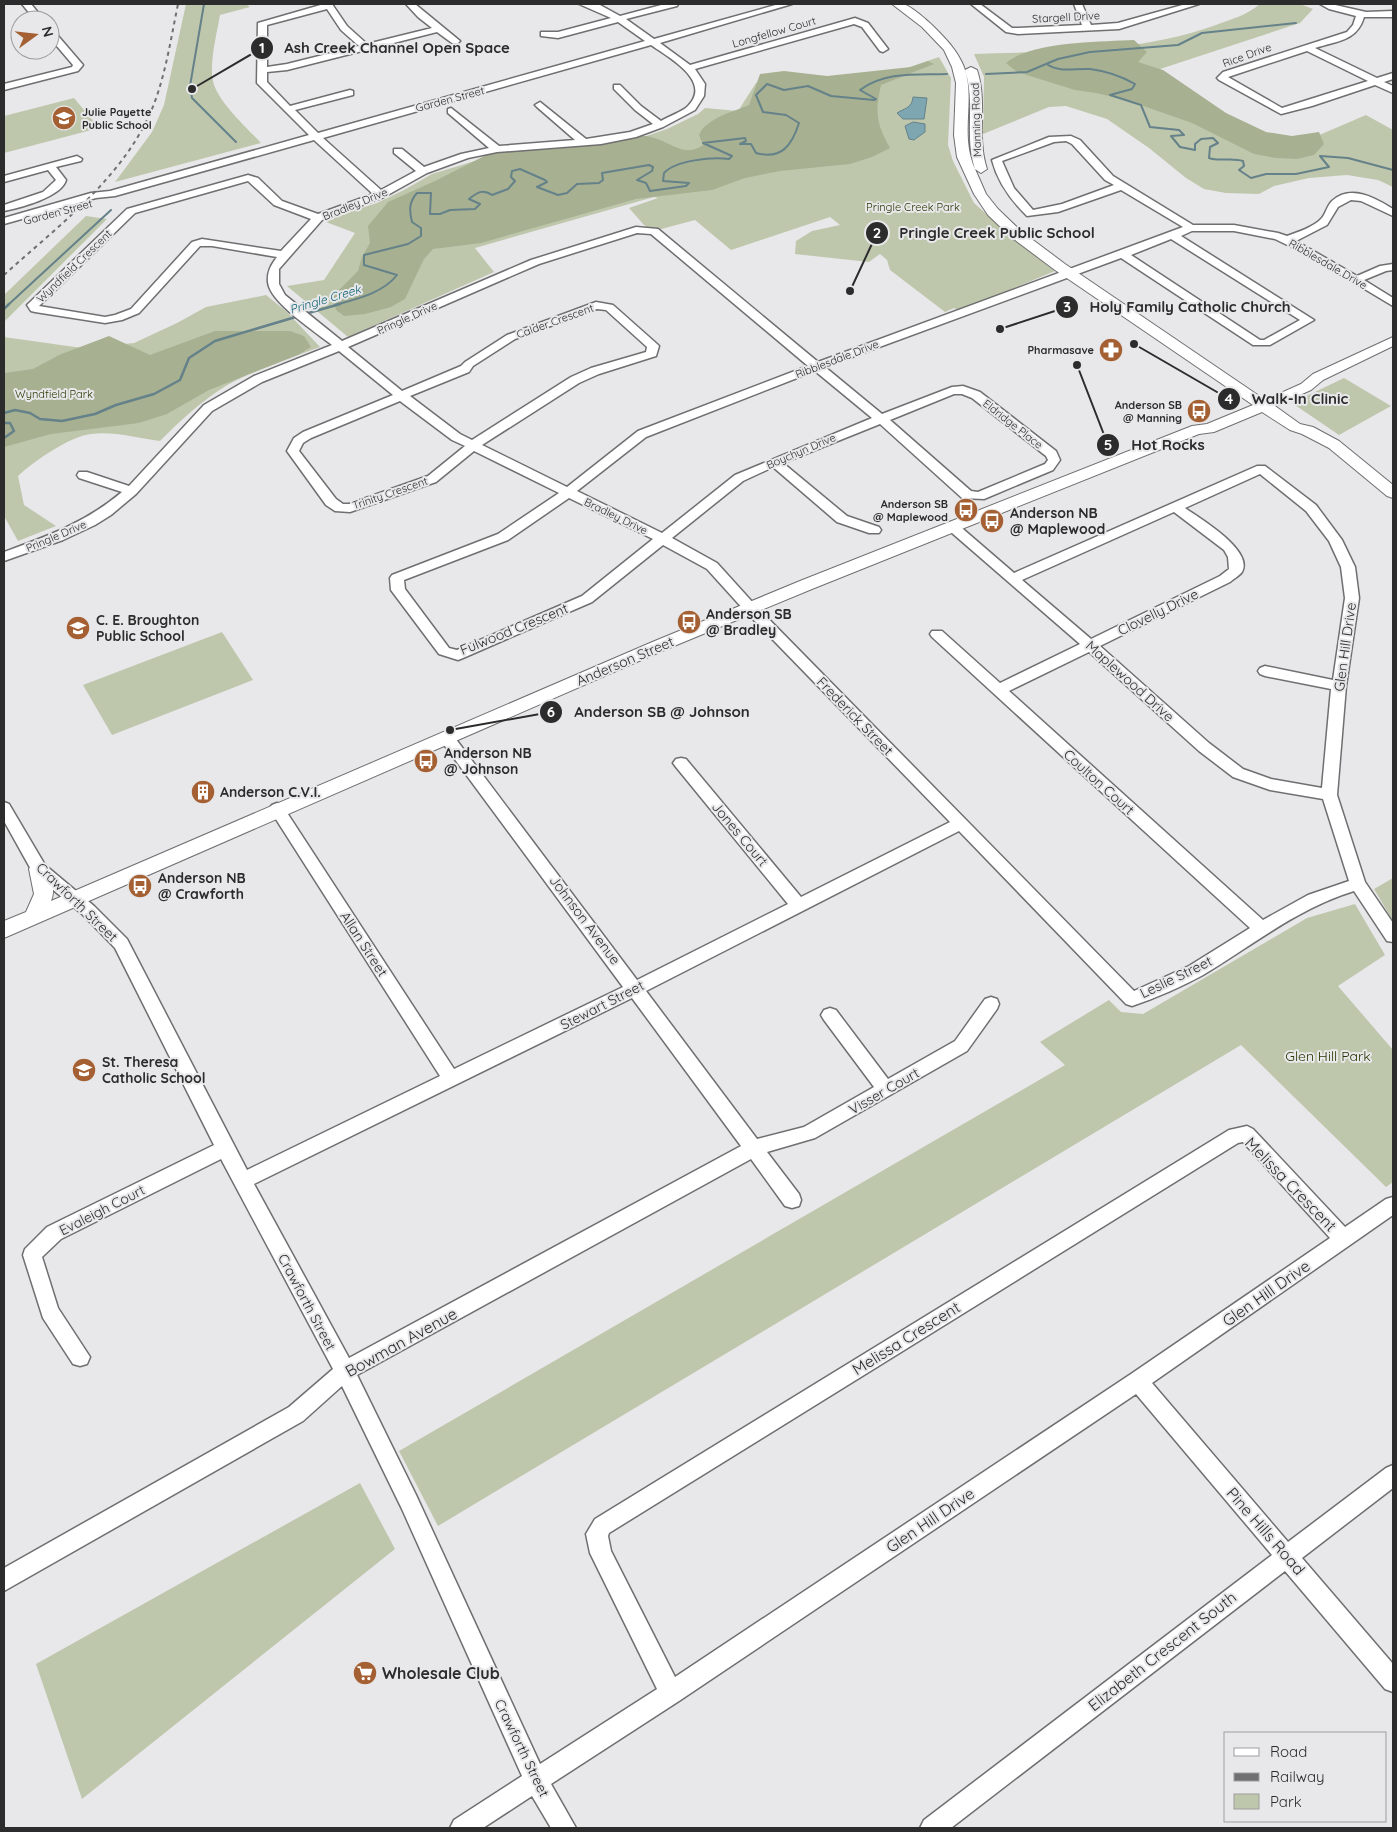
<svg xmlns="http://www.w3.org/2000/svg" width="1397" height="1832" viewBox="0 0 1397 1832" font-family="Quicksand,sans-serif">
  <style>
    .green { fill: #bec7ac }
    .forest { fill: #a7b191 }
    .water { fill: #7da6b1; stroke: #658189 }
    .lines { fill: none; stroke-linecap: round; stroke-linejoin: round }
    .stream-far1 { stroke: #658189; stroke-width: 2 }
    .stream { stroke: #658189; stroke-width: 2.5 }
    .minor-casing { stroke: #6f6f71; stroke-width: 3 }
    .major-casing { stroke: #6f6f71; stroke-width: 2 }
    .minor { fill: #fff; fill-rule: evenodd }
    .major { fill: #fff; fill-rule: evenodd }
    .rail { stroke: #707072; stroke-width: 2; stroke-dasharray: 4 4; stroke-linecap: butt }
    .labels { text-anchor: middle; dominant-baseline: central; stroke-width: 4; stroke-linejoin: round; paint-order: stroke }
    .far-street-label { font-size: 11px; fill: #2c2c2d; stroke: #e8e8ea }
    .far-poi-label { font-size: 11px; font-weight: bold; fill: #2c2c2d; stroke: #e8e8ea; text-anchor: end }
    .far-park-label { font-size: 11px; fill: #293600; stroke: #e8e8ea }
    .far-water-label { font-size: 12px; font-style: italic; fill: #0a5f70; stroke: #e8e8ea }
    .poi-label { font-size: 14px; font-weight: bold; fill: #2c2c2d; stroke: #e8e8ea; text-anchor: start }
    .street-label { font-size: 14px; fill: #2c2c2d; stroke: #e8e8ea }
    .park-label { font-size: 14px; fill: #293600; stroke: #e8e8ea }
    .near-street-label { font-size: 16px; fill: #2c2c2d; stroke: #e8e8ea }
    .near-poi-label { font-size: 16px; font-weight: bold; fill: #2c2c2d; stroke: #e8e8ea; text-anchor: start }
    .leader { fill: none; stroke: #2c2c2d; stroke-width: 2 }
    .callout-dot { fill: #2c2c2d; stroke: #e8e8ea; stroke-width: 2 }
    .mark-label { font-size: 15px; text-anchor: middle; font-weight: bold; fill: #fff }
    .callout-label { font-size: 15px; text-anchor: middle; font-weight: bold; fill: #2c2c2d; stroke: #e8e8ea; stroke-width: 4; stroke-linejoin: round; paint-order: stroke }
  </style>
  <rect width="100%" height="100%" fill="#e8e8ea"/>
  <g class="green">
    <path d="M186 4H246L250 7 220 15C217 33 209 63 213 81 217 101 247 128 261 143L115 182 152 132 164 105Z"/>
    <path d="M1260 4H1300L1313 9 1300 23 1148 73 1277 142 1317 136 1366 115 1393 130V187L1378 180 1347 175 1309 178 1274 186 1259 194 1226 193 1204 189 1186 178 1149 148 1107 119 1066 106 1049 107 983 134 984 77 974 54C1055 51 1139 53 1216 25 1232 19 1247 15 1260 4Z"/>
    <path d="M939 57 951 78 948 145 953 161 974 203 1019 243 1055 271 959 311 954 308 945 312 890 270 887 260 880 254 869 262 795 254 796 241 812 231 840 225 830 217 731 250 695 220 654 231 644 225 629 208 658 198 654 197 475 248 494 272 348 337 287 286 324 280 355 233 326 222 343 214 377 203 404 190 432 174 478 160 620 145 667 129 698 114 705 108 738 111 756 83C793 74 831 83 868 78 892 74 916 65 939 57Z"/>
    <path d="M74 98 99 128 4 153V116Z"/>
    <path d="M86 216 107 219 4 322V295Z"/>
    <path d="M266 295 287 312 320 347C286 360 248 371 218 391 197 405 178 423 160 441 138 438 113 431 91 434 70 436 33 462 18 476L24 505 56 526 18 541 4 516V337L82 348 134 343 177 323 206 307Z"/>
    <path d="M1344 378 1391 406 1339 435 1292 403Z"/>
    <path d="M222 632 253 680 112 735 83 685Z"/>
    <path d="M1393 878V921L1374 889Z"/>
    <path d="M1355 904 1385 955 1338 986 1393 1050V1182L1386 1187 1241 1045 438 1526 399 1451 1065 1065 1040 1042 1109 1000 1121 1012 1143 1014 1307 918Z"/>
    <path d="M360 1483 395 1549 82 1799 36 1664Z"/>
  </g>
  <g class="forest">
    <path d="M1134 40 1147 52 1138 62 1163 70 1226 113 1266 132 1292 136 1319 132 1324 144 1314 155 1297 159 1276 158 1254 154 1192 123 1126 100 1096 93 1075 90 1017 72 1006 63C1032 41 1100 42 1134 40Z"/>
    <path d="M928 61 934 64 881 85C875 113 876 123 890 148L872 157 850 164 780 171 745 178 712 190 636 199 481 243 433 249 424 259 405 299 391 307 365 314 344 316 336 310 333 296 358 271 362 257 370 243 368 226 388 202 435 181 498 149 631 136C638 136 645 135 651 137 670 141 684 159 703 145L699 135C706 118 733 112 749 105L760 74 784 71 827 76 911 67Z"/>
    <path d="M215 331H290L304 336 311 347 298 355 209 390 167 414 139 423 51 434 4 447V373L33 369 59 355 109 336 150 355Z"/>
  </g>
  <g class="water">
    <path d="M913 97 927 98 924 119H903L897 113C905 108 912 108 913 97Z"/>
    <path d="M913 122 925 124V132L914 140 909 139 905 126Z"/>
  </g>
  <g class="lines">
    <g class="stream-far1">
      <path d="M204 4 190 86 192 98 236 142"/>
      <path d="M1048 65C1062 73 1076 68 1090 69 1106 71 1121 76 1135 84L1132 89 1110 95 1141 105 1150 127 1179 130 1184 135 1171 136 1180 147 1195 150V144L1201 139 1213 138 1218 143 1210 147 1209 158C1220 162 1231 157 1243 161L1244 166 1239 170 1251 178 1266 174H1296L1329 167 1320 156 1348 158 1393 170"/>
      <path d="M986 74 1027 72 1058 59 1090 52 1178 45 1202 33 1296 23"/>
      <path d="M8 305 111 210"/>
      <path d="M335 305C357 299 383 293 397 275L364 265V255L408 244 421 236V228L412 222C409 210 409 202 417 193H431L430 214H440L450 210 475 209 480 204 469 199C478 192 482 189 492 195L508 189 515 181 511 177 512 171 520 169 545 180 547 182 537 187 558 195 567 193 577 184 599 183 603 180 602 173 649 165 653 167 652 171 637 180 646 183 650 191 686 186 689 183 663 181 664 173C676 160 712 157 729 159L732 156 703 143 745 138 746 141 740 144H751L756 153C782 160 792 145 799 123L786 115 763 112 756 95 767 84 784 90 808 86 831 96 874 100 876 99 860 90C885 71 917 75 947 74"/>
    </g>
    <g class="stream">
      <path d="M4 309 9 304"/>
      <path d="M305 314 340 304"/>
      <path d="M4 413 15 410 30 413 40 419 62 421 95 414 116 405 154 394 180 380 189 358 215 341 299 316"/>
      <path d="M4 423H10L14 431 4 438"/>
    </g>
    <g class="minor-casing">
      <g id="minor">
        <path d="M22 4H31L44 20H35Z"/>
        <path d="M324 4H332L347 26 367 44 432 28 418 17 406 4H415L460 41 458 43H452L437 32 287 70 267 72V82L290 106 350 90 353 91V95L295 110 318 133 645 41 618 22 558 38 541 36V32H558L611 18 579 4 600 5 620 16 665 4H678L677 6 626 19 654 39 779 4H792L660 43 690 65 855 18 868 23 888 49 883 52 880 51 862 27 854 24 695 69 705 84 704 96 695 110 663 127 636 137 601 144 497 152 468 158 427 173 384 197 322 220 279 269V284L285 295 342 341 531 260 636 227 658 229 818 362 1183 227 1121 190 1058 212 1027 216C1011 200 998 183 992 160L1049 137 1071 136 1080 140 1113 176 1193 225H1234L1278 233 1287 236C1298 232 1314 227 1322 218 1326 213 1327 206 1332 201 1351 184 1375 198 1393 209V216L1361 201 1351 200 1338 207 1327 225 1296 241 1357 276 1380 266 1393 264V270L1386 271 1364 280 1393 298V306L1308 255 1275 239 1234 231H1192L1181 236 1314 320 1270 345H1253L1121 258 825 367 882 414 952 387 963 386 980 392 1056 451 1060 460 1053 470 984 499 962 498 880 424 783 463 847 516 879 527 881 530 879 533H869L837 522 773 467 743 481 672 538 717 563 755 605 1134 991 1189 966 1250 928 932 637 930 634 932 631H942L1000 683 1080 644 944 526 951 522 956 523 1014 573 1257 466H1265L1316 505 1342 540 1355 567 1359 598 1346 686 1337 795 1365 882 1393 923V942L1387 941 1354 891C1298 908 1253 945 1203 975 1181 987 1156 998 1132 1006L1126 1004 959 831 646 991 757 1139 804 1127 874 1087 824 1020 821 1015 824 1010 830 1008 836 1010 888 1079 955 1041 985 999 991 997 997 999 999 1004 997 1009 967 1051 815 1138 767 1152 799 1194 801 1200 799 1206 792 1208 785 1206 751 1159 357 1375 416 1495 540 1764 657 1689 590 1553 586 1534 595 1519 1229 1130 1247 1126 1253 1129 1345 1227 1386 1199 1393 1197V1215L1152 1383 1288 1542 1386 1468 1393 1465V1488L1302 1558 1393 1664V1692L1385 1689 1285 1571 951 1828H920L924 1820 1272 1555 1136 1394 679 1701 551 1784 576 1828H551L532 1796 483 1828H450L454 1820 522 1776 402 1509 342 1386 303 1421 4 1591V1568L289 1407 333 1369 221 1159 61 1239 42 1257 58 1308 90 1357 87 1364 80 1366 73 1364 43 1318 23 1255 25 1249 47 1227 214 1145 115 948 82 914 33 873 4 821V802L9 804 45 865 94 906 127 939 247 1170 440 1076 272 813 269 809 272 805 277 803 282 805 454 1069 623 987 442 742 440 738 442 734 447 733 452 734 637 980 788 904 676 767 673 763 676 759 681 758 686 759 801 897 950 822 745 611 707 569 663 545 592 602 463 658 458 660 439 654 391 590 390 578 392 575 498 534 559 493 474 451 436 482 350 512 335 511 326 505 287 451 294 438 303 432 393 395 339 351 262 382 212 411 136 494 111 515 95 525 63 540 4 561V552C48 536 85 523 122 492L79 478 77 475 79 472H87L129 486 204 405 254 376 332 345C317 333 269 302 268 282 267 272 271 265 277 257L212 246H200L139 313 122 320 105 323 35 312 31 311 27 305 127 209 248 175 258 178 282 201 318 214 373 194 314 140 115 196 96 198 4 224V218L91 193 110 191 309 135 257 83 258 23ZM327 9 341 30 359 46 287 64 267 67V25ZM651 45C668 57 713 81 688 106 682 112 669 116 661 121L641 106 620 85H614V89L635 110 653 124 630 132 586 139 540 102 535 105 537 107 575 140 499 146 451 108 448 109V113L489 148 461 154 424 167 402 149H394V153L416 171 381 190 323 138ZM1066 141 1072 144 1105 180 1114 185 1062 204 1033 210 1014 188 1002 161 1054 142ZM248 181 274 205 311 219 281 251 202 239 192 242 131 309 115 315 105 317 39 306 135 213ZM637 233 651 234 808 366 638 431 567 487 482 445 579 383 599 374 656 356 659 346 657 344 613 305 596 302 507 335 465 362 461 366 402 391 348 347 539 264ZM1171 239 1300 320 1264 340H1260L1131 255ZM597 309 606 310 647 347 646 352 591 368 571 377 472 440 460 434 410 396 469 372 473 366 515 339ZM815 371 872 418 735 475 662 533 577 491 646 437ZM954 394H962L972 398 1046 456 1048 460 1045 464 978 492 971 491 890 420ZM400 401 452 440 465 446 428 476 349 504H343L336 499 299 451 303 443 311 438ZM1260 474 1306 511 1329 541 1341 567 1345 598 1333 680 1265 666 1260 668 1258 671 1260 674 1265 676 1331 689 1322 788 1271 779 1243 769 1209 743 1100 646 1230 582C1233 579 1239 576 1242 572 1254 550 1199 518 1185 508ZM569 498 653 539 582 596 457 650 449 648 405 589 404 580 508 540ZM1174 512 1224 550 1228 557 1229 569 1220 576 1091 639 1022 580ZM1089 652 1199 751 1233 777 1270 790 1323 799 1349 881 1308 895 1263 920 1009 691ZM632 998 741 1146 349 1358 254 1184ZM1243 1142 1330 1238 1131 1374 675 1677 611 1551 608 1536 609 1533 1238 1143Z"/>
        <path d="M971 4H980L1012 28H1018L1082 25 1074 4H1082L1091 25 1118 23 1186 4H1199L1119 29 1018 34 1006 32Z"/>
        <path d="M1320 4H1331L1366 12 1393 11V17H1364C1357 41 1337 41 1315 48L1377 78 1393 73V79L1384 82 1393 86V93L1375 85 1312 106 1281 114 1219 80 1217 78 1223 72 1347 32 1353 25 1356 16 1329 9ZM1307 51 1368 81 1282 108 1228 77Z"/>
        <path d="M50 29 53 30 83 65 78 71 4 90V84L72 67 73 65 50 38Z"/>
        <path d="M77 156 82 159 81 161 56 167 66 180C62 197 19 208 4 211V205L43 192 56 180 48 170 4 182V176Z"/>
      </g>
    </g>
    <g class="major-casing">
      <path id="major" d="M892 4C895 4 900 3 903 4 911 6 928 21 934 27 946 39 957 50 964 67 976 99 959 134 975 169 964 136 976 103 965 70L971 67 977 70C988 103 976 136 987 169L981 173 975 169 986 194 998 209 1021 231 1065 264 1265 400 1301 384 1313 374 1393 337V346L1323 380 1311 390 1275 406 1300 424 1313 427 1339 441 1393 485V498L1387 496 1329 448 1302 434 1290 430 1262 412 1214 432 1199 434 812 589 662 651 4 938V921L26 912 34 894 29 869 32 864 39 862 46 864C51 874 56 890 51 901L650 643 800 581 1192 426 1207 424 1253 405 1055 270 1011 237 988 215 974 194 957 157 954 135 956 83 952 67 944 50 922 27Z"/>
    </g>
    <use href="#minor" class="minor"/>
    <use href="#major" class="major"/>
    <path class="rail" d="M4 275C59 225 126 176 154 104 166 72 171 38 178 4"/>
  </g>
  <defs>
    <g id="school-disc" transform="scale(1.25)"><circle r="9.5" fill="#a45f32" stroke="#e8e8ea"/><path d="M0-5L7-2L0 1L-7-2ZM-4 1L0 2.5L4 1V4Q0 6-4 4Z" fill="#fff"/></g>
    <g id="pharmacy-disc" transform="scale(1.25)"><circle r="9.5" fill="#a45f32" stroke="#e8e8ea"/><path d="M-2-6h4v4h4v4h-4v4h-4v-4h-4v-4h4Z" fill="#fff"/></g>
    <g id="bus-disc" transform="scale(1.25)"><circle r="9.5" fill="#a45f32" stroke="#e8e8ea"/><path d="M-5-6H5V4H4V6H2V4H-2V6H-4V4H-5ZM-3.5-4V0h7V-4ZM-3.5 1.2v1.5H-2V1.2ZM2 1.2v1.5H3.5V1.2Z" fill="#fff"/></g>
    <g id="building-disc" transform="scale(1.25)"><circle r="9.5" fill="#a45f32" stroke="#e8e8ea"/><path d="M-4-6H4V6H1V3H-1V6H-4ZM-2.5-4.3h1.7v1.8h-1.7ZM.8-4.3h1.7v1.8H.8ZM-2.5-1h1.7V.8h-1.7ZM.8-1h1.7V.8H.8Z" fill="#fff"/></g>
    <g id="supermarket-disc" transform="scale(1.25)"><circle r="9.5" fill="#a45f32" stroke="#e8e8ea"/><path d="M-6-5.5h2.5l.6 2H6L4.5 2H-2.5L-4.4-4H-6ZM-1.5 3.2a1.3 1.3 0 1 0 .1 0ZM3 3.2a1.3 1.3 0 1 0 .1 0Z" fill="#fff"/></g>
  </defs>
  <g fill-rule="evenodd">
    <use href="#school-disc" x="64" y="118"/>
    <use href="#pharmacy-disc" x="1111" y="350"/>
    <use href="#bus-disc" x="1199" y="411"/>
    <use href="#bus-disc" x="966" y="510"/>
    <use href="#bus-disc" x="992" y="521"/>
    <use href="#bus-disc" x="689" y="622"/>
    <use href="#school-disc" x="78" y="628"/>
    <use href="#bus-disc" x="426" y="761"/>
    <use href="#building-disc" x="203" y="792"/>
    <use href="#bus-disc" x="140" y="886"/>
    <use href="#school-disc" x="84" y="1070"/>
    <use href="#supermarket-disc" x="365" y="1673"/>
  </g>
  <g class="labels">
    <g class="far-street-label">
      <text transform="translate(1066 17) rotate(-3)">Stargell Drive</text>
      <text transform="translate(774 32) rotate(-16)">Longfellow Court</text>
      <text transform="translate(1247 55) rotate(-20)">Rice Drive</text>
      <text transform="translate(450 99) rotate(-15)">Garden Street</text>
      <text transform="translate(976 120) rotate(-92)">Manning Road</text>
      <text transform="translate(355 204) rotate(-22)">Bradley Drive</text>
      <text transform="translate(58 212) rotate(-15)">Garden Street</text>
      <text transform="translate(1328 264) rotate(30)">Ribblesdale Drive</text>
      <text transform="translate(74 266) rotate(-44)">Wyndfield Crescent</text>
      <text transform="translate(407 318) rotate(-24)">Pringle Drive</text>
      <text transform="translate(555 321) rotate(-20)">Calder Crescent</text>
      <text transform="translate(837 359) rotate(-21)">Ribblesdale Drive</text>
      <text transform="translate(1013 424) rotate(38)">Eldridge Place</text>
      <text transform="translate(801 451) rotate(-23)">Boychyn Drive</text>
      <text transform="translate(390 493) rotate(-19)">Trinity Crescent</text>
      <text transform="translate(616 516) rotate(26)">Bradley Drive</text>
      <text transform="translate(56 536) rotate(-23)">Pringle Drive</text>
    </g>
    <g class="far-poi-label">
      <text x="82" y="112" text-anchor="start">Julie Payette<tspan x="82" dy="13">Public School</tspan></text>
      <text x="1094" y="350">Pharmasave</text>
      <text x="1182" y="405">Anderson SB<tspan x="1182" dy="13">@ Manning</tspan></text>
      <text x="948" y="504">Anderson SB<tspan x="948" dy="13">@ Maplewood</tspan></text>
    </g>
    <g class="far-park-label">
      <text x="913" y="207">Pringle Creek Park</text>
      <text x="54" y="394">Wyndfield Park</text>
    </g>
    <g class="far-water-label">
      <text transform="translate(325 299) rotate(-17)">Pringle Creek</text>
    </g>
    <g class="poi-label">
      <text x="1010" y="513">Anderson NB<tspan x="1010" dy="16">@ Maplewood</tspan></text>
      <text x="706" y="614">Anderson SB<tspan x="706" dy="16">@ Bradley</tspan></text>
      <text x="96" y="620">C. E. Broughton<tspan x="96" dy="16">Public School</tspan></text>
      <text x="444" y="753">Anderson NB<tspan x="444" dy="16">@ Johnson</tspan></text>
      <text x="220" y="792">Anderson C.V.I.</text>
      <text x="158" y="878">Anderson NB<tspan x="158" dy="16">@ Crawforth</tspan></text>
      <text x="102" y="1062">St. Theresa<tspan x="102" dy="16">Catholic School</tspan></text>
    </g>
    <g class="street-label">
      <text transform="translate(1158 612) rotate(-26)">Clovelly Drive</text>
      <text transform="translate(514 629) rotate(-22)">Fulwood Crescent</text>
      <text transform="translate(1345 647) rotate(-82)">Glen Hill Drive</text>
      <text transform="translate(625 661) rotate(-23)">Anderson Street</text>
      <text transform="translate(1130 681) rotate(42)">Maplewood Drive</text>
      <text transform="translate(855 716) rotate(46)">Frederick Street</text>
      <text transform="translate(1099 782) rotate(42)">Coulton Court</text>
      <text transform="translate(740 834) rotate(50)">Jones Court</text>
      <text transform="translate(77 902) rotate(44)">Crawforth Street</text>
      <text transform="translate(585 920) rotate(53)">Johnson Avenue</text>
      <text transform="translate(364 944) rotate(57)">Allan Street</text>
      <text transform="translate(1176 977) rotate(-26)">Leslie Street</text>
      <text transform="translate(602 1005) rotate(-27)">Stewart Street</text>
      <text transform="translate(884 1091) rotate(-30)">Visser Court</text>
      <text transform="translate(102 1210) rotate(-27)">Evaleigh Court</text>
      <text transform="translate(307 1302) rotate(62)">Crawforth Street</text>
      <text transform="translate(522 1748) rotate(64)">Crawforth Street</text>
    </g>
    <g class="park-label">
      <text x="1328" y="1056">Glen Hill Park</text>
    </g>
    <g class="near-street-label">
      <text transform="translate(1291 1184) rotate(46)">Melissa Crescent</text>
      <text transform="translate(1266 1293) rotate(-35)">Glen Hill Drive</text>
      <text transform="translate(906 1338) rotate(-32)">Melissa Crescent</text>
      <text transform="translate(401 1342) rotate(-29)">Bowman Avenue</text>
      <text transform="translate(930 1520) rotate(-34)">Glen Hill Drive</text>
      <text transform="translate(1266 1531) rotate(49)">Pine Hills Road</text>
      <text transform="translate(1162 1651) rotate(-38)">Elizabeth Crescent South</text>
    </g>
    <g class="near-poi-label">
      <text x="382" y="1673">Wholesale Club</text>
    </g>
  </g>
  <path class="leader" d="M192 89L262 48M850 291L877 233M1000 329L1067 307M1134 344L1229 399M1077 365L1108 445M450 730L551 712"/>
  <g class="callout-dot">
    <circle cx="192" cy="89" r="5"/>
    <circle cx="850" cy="291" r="5"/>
    <circle cx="1000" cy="329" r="5"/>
    <circle cx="1134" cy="344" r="5"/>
    <circle cx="1077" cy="365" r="5"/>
    <circle cx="450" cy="730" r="5"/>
    <circle cx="262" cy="48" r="12"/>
    <circle cx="877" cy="233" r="12"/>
    <circle cx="1067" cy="307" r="12"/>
    <circle cx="1229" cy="399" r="12"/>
    <circle cx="1108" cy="445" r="12"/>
    <circle cx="551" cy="712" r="12"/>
  </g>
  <g class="mark-label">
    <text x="262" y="53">1</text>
    <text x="877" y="238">2</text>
    <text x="1067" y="312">3</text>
    <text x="1229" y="404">4</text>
    <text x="1108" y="450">5</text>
    <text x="551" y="717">6</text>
  </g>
  <g class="callout-label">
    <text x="397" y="53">Ash Creek Channel Open Space</text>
    <text x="997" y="238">Pringle Creek Public School</text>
    <text x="1190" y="312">Holy Family Catholic Church</text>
    <text x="1300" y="404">Walk-In Clinic</text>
    <text x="1168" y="450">Hot Rocks</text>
    <text x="662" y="717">Anderson SB @ Johnson</text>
  </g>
  <rect width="1397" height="1832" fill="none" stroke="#2c2c2d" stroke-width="10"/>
  <rect x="1224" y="1732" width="162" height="90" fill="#e8e8ea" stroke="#9d9d9e"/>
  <rect x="1234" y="1748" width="25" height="8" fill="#ffffff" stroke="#9d9d9e"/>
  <text x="1270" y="1757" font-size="15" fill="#2c2c2d">Road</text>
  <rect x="1234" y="1773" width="25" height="8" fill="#707072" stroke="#9d9d9e"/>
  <text x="1270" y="1782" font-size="15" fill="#2c2c2d">Railway</text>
  <rect x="1234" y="1794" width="25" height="15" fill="#bec7ac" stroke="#9d9d9e"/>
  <text x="1270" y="1807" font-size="15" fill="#2c2c2d">Park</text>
  <g transform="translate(35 35) rotate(75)"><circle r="24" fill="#e8e8ea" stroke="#9d9d9e"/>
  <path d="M0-4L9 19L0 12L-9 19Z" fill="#a45f32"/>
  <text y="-8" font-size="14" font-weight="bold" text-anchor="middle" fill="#2c2c2d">N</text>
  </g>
</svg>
